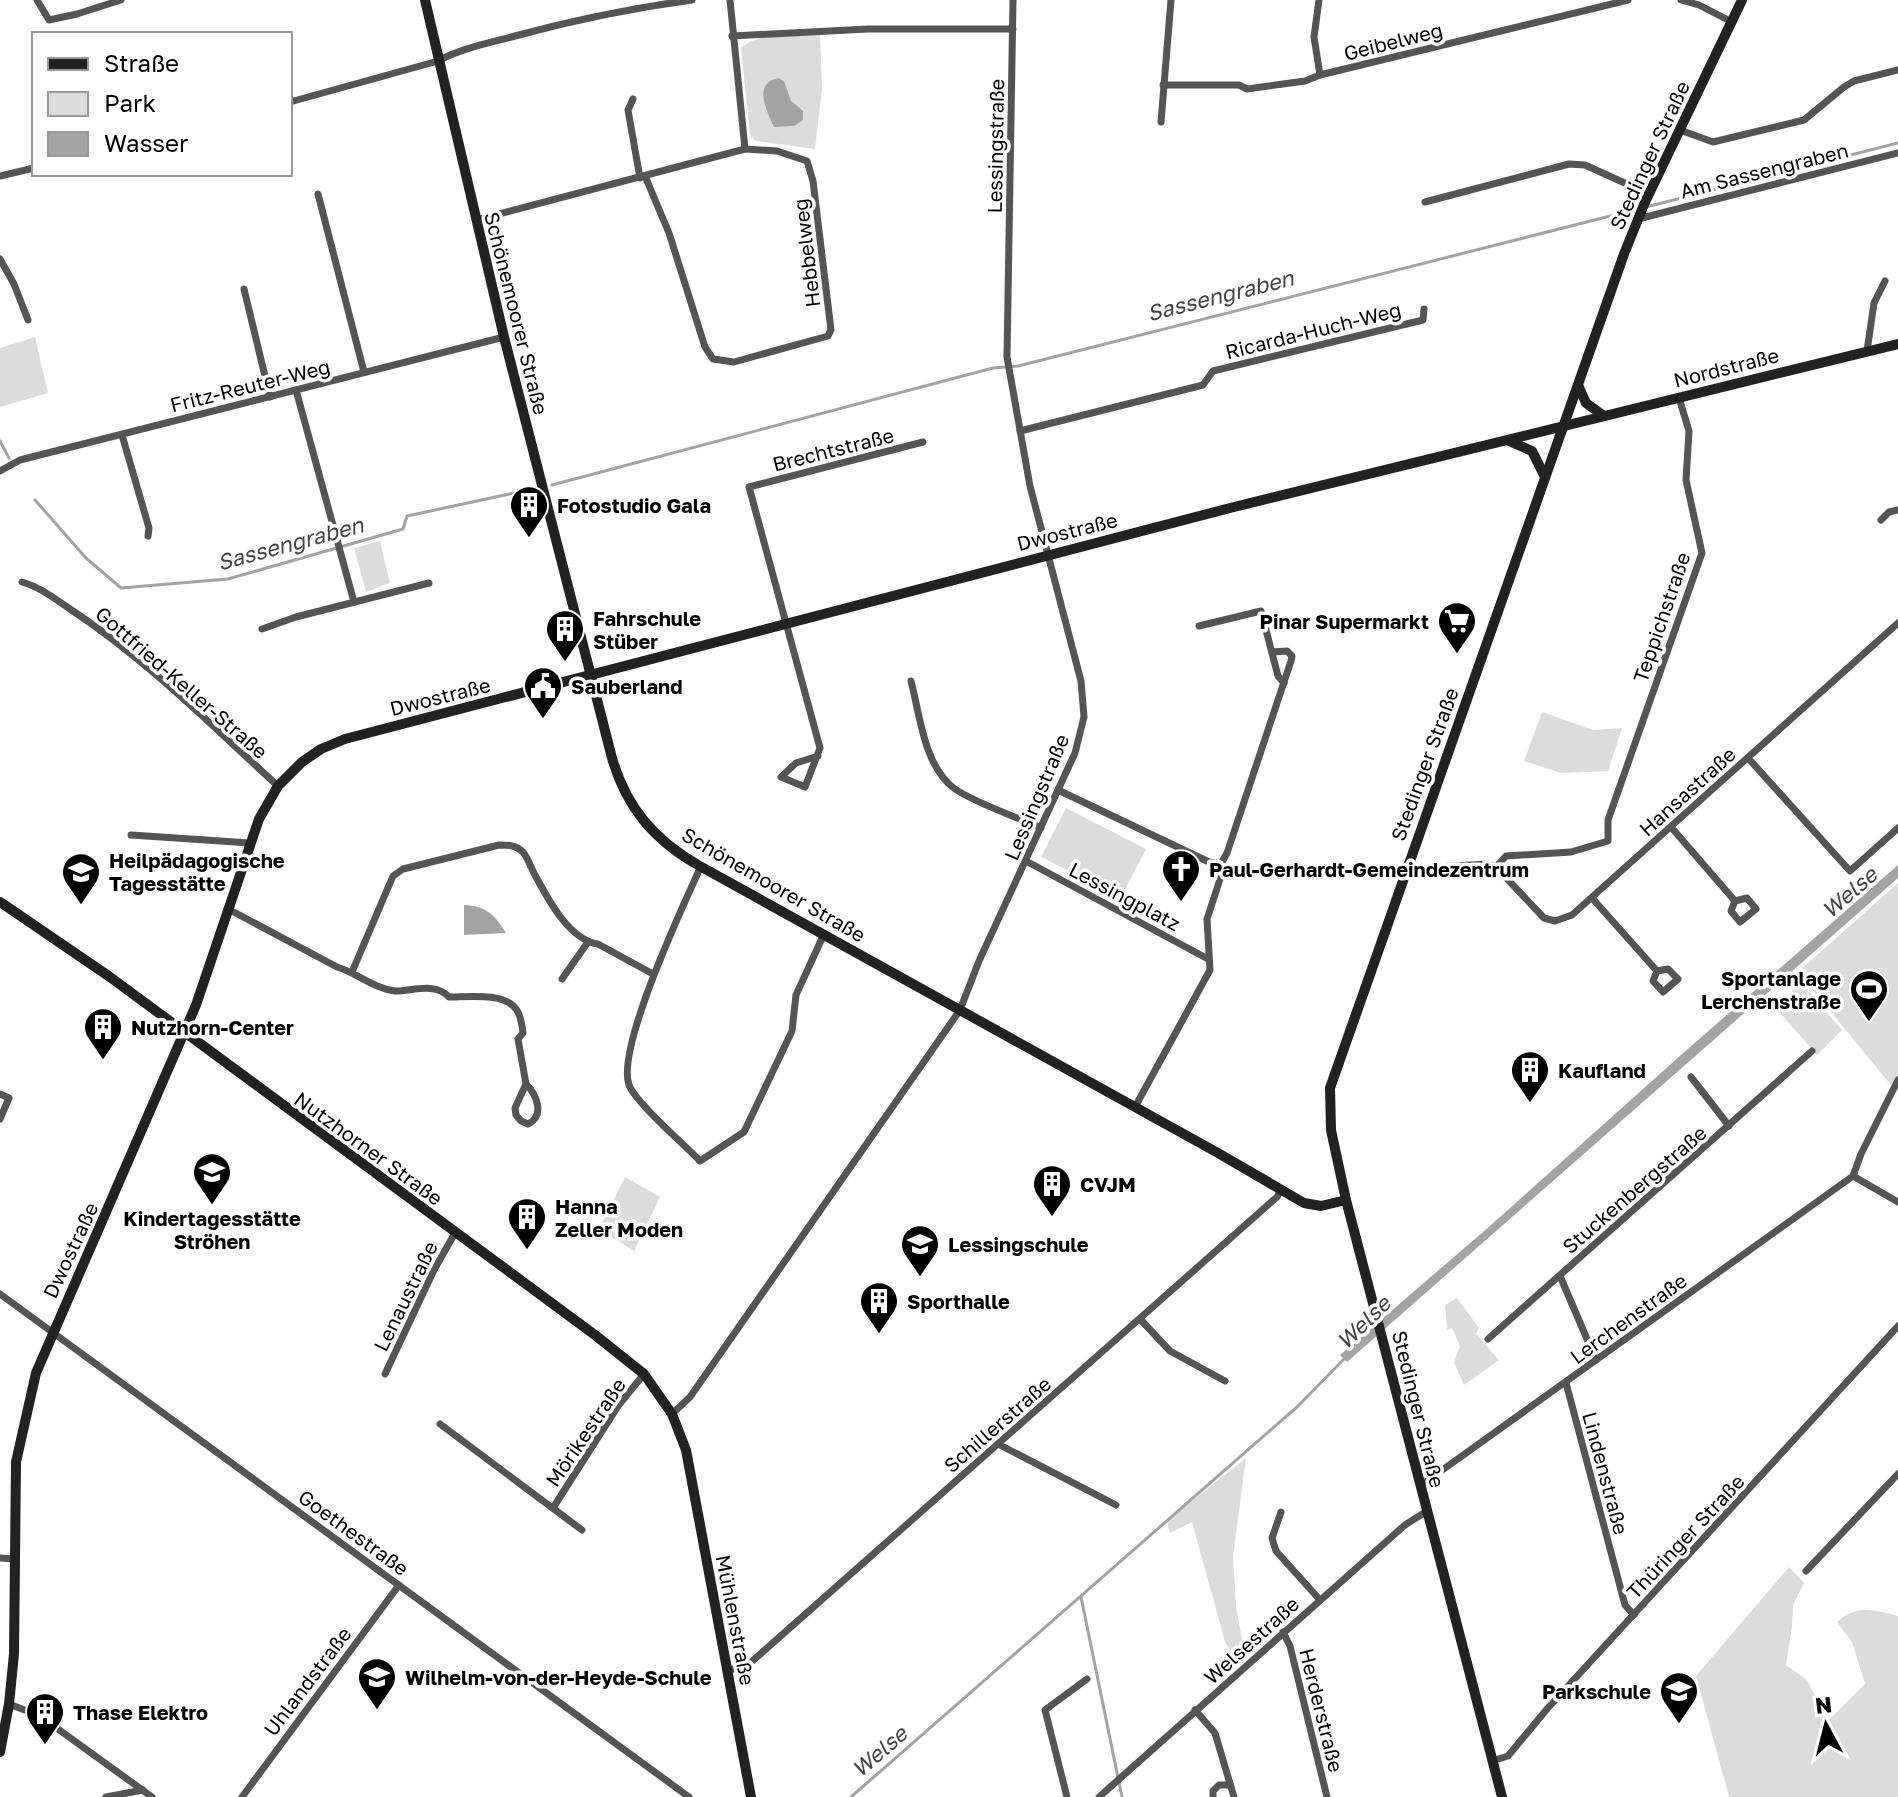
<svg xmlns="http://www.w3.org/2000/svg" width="1898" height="1797" viewBox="0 0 1898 1797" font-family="'Golos Text',sans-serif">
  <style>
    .green { fill: #dcdcdc }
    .water { fill: #a3a3a3 }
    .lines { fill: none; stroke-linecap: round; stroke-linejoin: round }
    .stream { stroke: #a3a3a3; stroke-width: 3 }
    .street { stroke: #555; stroke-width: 7 }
    .secondary { stroke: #222; stroke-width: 10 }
    .labels { text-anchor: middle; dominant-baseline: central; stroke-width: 7; stroke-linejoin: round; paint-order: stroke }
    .street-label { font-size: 20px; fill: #000; stroke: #fff }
    .poi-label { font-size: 20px; font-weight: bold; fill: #000; stroke: #fff; text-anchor: start }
    .water-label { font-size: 22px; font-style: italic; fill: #444; stroke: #fff }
  </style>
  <rect width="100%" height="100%" fill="#fff"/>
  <g class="green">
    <path d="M820 35 822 89 815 149 756 141 750 135 741 48C758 31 797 36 820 35Z"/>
    <path d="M35 337 48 393 0 407V348Z"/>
    <path d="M380 541 390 583 366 592 354 548Z"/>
    <path d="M1542 712 1593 730 1622 728 1608 771 1561 773 1524 761Z"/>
    <path d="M1066 808 1146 849 1121 897 1041 857Z"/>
    <path d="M1898 883V1074L1891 1085 1798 972Z"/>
    <path d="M1801 983 1842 1030 1817 1055 1775 1007Z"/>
    <path d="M625 1177 660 1197 634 1251 599 1229Z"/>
    <path d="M1457 1298 1479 1328 1476 1334 1499 1360 1464 1385 1454 1362 1460 1346 1452 1328 1447 1330 1445 1305Z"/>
    <path d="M1246 1458 1233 1557 1236 1606 1245 1657 1238 1662 1225 1642 1192 1522 1170 1533 1167 1521Z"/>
    <path d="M1789 1567 1804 1583 1793 1605 1792 1627 1786 1665 1807 1680 1828 1721 1865 1684 1852 1642 1837 1622C1856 1604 1876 1610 1898 1616V1797H1729L1696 1676Z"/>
  </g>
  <g class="water">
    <path d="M778 78 784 81 791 101 803 111V120L794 126 774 127C767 111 752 84 778 78Z"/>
    <path d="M1898 865V878L1347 1362 1340 1355 1490 1226 1681 1055Z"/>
    <path d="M464 905C486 906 494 914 506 933L464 935Z"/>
  </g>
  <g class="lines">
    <g class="stream">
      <path d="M1646 207 1898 143"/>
      <path d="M0 441 9 458"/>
      <path d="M552 485 993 368 1018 366 1638 209"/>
      <path d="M35 500 86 558 121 588 228 579 403 529 407 516 528 490"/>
      <path d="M1081 1597 1122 1797"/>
      <path d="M851 1797 1297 1407 1346 1357"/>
    </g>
    <g class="street">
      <path d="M37 0 49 20 77 14 121 0"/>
      <path d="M1319 0 1314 37 1320 75"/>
      <path d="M1681 0 1699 5 1732 22"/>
      <path d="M732 36 868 29H1013"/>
      <path d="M1163 85H1239L1247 89 1305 81 1320 75 1628 0"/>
      <path d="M633 99 628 110 640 178"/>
      <path d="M290 102 438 61C462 48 489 43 515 36 574 20 632 8 692 0"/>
      <path d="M1161 122 1171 0"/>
      <path d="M1680 130 1713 142 1804 120 1844 87 1854 81 1898 70"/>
      <path d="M0 176 34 168"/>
      <path d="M645 176 669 233 705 347 713 359 734 362 828 336 831 330 813 181 807 161 777 151 745 149 730 0"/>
      <path d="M318 194 364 372"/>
      <path d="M1425 202 1569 164 1585 165 1649 194"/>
      <path d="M1638 219 1898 153"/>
      <path d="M476 220 745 149"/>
      <path d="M0 259 14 284 28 320"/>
      <path d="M244 289 270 397"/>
      <path d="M1867 351 1874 303 1885 281"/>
      <path d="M296 390 354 602"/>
      <path d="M1020 431 1203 385 1213 371 1423 320 1424 309"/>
      <path d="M122 435 149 528 148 536"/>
      <path d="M0 471 20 460 504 337"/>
      <path d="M1881 520 1889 512 1898 510"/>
      <path d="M22 582C40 587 55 599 70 609 146 659 211 725 278 786"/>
      <path d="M1199 626 1261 611 1278 676 1284 683"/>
      <path d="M262 629 296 617 429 583"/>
      <path d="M911 681C920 715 924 767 955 789 975 803 1017 817 1041 828"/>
      <path d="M818 756 796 763 781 777 805 787 820 748 749 487 923 442"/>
      <path d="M1748 758 1850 871 1898 828"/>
      <path d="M1058 790 1209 862 1221 864"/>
      <path d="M1671 827 1735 901 1731 911 1740 922 1756 909 1747 898 1735 901"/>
      <path d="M131 835 250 843"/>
      <path d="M1026 861 1208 959"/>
      <path d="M1407 864 1421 868 1487 864 1496 867 1544 918 1555 921 1572 915 1898 623"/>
      <path d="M701 866C683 906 616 1048 629 1085 636 1103 685 1145 700 1161L744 1132 792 1031 796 995 824 934"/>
      <path d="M1496 867 1506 856 1571 852 1608 841V820L1702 553 1686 480 1689 431 1679 398"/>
      <path d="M1592 898 1657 971 1653 981 1663 992 1678 979 1668 969 1657 971"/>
      <path d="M230 910 337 967C357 973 373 988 395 991 410 992 434 981 449 997 467 997 504 992 516 1009 521 1015 522 1025 523 1033L518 1039 526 1084 515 1108 516 1115 521 1121 528 1124C545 1116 537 1095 526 1084"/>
      <path d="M352 972 393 876 403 869 499 845C508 845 516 845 523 852 528 858 531 868 535 875 548 899 569 940 598 944L653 974"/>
      <path d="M562 979 588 942"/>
      <path d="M1691 1077 1729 1126"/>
      <path d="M0 1094 9 1098 0 1119"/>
      <path d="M1135 1107 1210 970 1207 919 1222 873 1221 864 1227 853 1291 661 1292 656 1287 651 1272 652"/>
      <path d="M1853 1176 1898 1202"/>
      <path d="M1560 1276 1596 1360"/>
      <path d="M0 1294 689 1797"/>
      <path d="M1140 1319 1170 1351 1225 1381"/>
      <path d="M1488 1339 1812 1051"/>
      <path d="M385 1374 434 1270 455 1233"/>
      <path d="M1566 1383 1625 1605 1634 1615"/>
      <path d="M672 1414 690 1397 960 1010 979 961 1075 753 1084 717 1081 681 1030 486 1007 357 1013 0"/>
      <path d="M440 1424 582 1530"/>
      <path d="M998 1444 1116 1505"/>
      <path d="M1420 1486 1853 1176 1861 1154 1898 1080"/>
      <path d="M553 1508 618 1406 644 1374"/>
      <path d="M1281 1512 1272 1538 1276 1551 1320 1600"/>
      <path d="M0 1558 13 1559"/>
      <path d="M1806 1571 1898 1474"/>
      <path d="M1283 1632 1290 1646 1327 1797"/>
      <path d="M727 1671 749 1664 1277 1197 1281 1190"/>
      <path d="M9 1704 40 1716 152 1797"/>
      <path d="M1195 1710 1215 1733 1234 1797"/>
      <path d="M1492 1761 1508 1756 1547 1709 1898 1326"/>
      <path d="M106 1797 143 1790"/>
      <path d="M242 1797 399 1585"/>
      <path d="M1067 1797 1045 1710 1087 1679"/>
      <path d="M1099 1797 1405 1525 1427 1511"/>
      <path d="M1213 1797V1791L1219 1785H1229"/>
    </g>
    <g class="secondary">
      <path d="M425 0 504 337 612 758C626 807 654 840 698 865L1218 1153 1304 1203 1321 1206 1346 1200"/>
      <path d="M1578 385 1586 403 1604 416"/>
      <path d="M1509 441 1532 451 1545 477"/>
      <path d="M0 902 110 977 595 1335 644 1374 672 1414 686 1450 751 1797"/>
      <path d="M0 1752 9 1704 14 1654 16 1462 36 1373 196 1005 259 819 278 786 302 762 321 749 345 739 1234 507 1898 344"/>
      <path d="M1502 1797 1346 1200 1331 1130 1330 1088 1624 254 1645 202 1742 0"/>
    </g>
  </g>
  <defs>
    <g id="building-pin" transform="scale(2)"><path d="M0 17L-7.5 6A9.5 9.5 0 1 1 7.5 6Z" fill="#000" stroke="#fff"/><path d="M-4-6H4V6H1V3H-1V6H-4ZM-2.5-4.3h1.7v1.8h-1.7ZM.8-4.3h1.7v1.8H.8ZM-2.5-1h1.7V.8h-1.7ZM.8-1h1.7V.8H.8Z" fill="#fff"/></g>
    <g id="supermarket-pin" transform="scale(2)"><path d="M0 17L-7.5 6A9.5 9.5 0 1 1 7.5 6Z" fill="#000" stroke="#fff"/><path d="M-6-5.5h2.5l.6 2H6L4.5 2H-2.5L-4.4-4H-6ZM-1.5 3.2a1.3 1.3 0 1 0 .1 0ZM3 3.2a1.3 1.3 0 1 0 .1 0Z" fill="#fff"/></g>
    <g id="civic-pin" transform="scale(2)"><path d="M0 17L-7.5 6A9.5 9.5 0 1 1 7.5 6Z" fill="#000" stroke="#fff"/><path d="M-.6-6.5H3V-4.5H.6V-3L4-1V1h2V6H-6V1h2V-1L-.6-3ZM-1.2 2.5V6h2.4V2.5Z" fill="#fff"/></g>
    <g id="church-pin" transform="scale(2)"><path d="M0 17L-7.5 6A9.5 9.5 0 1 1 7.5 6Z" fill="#000" stroke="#fff"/><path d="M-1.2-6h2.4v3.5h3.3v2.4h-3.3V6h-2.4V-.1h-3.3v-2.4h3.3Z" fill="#fff"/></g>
    <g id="school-pin" transform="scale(2)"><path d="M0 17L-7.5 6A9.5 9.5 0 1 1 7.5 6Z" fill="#000" stroke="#fff"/><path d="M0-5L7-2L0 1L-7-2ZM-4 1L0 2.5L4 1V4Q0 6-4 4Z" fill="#fff"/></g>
    <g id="stadium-pin" transform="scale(2)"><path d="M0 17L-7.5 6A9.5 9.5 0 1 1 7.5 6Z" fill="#000" stroke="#fff"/><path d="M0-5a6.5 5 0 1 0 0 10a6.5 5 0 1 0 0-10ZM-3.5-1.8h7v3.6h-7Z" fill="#fff"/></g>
  </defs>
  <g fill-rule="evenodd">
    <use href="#building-pin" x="529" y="505"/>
    <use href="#supermarket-pin" x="1457" y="621"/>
    <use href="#building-pin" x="565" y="629"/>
    <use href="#civic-pin" x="543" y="686"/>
    <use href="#church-pin" x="1181" y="869"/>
    <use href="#school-pin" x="81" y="872"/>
    <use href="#stadium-pin" x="1869" y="989"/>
    <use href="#building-pin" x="103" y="1027"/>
    <use href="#building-pin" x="1530" y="1070"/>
    <use href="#school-pin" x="212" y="1172"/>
    <use href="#building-pin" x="1052" y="1184"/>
    <use href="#building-pin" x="527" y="1217"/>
    <use href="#school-pin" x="920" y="1244"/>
    <use href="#building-pin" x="879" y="1301"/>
    <use href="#school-pin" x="377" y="1677"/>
    <use href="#school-pin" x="1679" y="1691"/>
    <use href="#building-pin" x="45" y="1712"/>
  </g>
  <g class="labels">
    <g class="street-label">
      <text transform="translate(1393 41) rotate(-14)">Geibelweg</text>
      <text transform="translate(995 146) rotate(-89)">Lessingstraße</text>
      <text transform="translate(1649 155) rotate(-65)">Stedinger Straße</text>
      <text transform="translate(1764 170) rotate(-14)">Am Sassengraben</text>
      <text transform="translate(806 253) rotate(-97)">Hebbelweg</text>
      <text transform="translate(517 313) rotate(76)">Schönemoorer Straße</text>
      <text transform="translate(1313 330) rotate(-14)">Ricarda-Huch-Weg</text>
      <text transform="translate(1726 367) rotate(-14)">Nordstraße</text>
      <text transform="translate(250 385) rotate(-14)">Fritz-Reuter-Weg</text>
      <text transform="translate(833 449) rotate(-14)">Brechtstraße</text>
      <text transform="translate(1067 531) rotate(-14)">Dwostraße</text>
      <text transform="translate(1661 617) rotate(-71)">Teppichstraße</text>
      <text transform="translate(182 682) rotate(41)">Gottfried-Keller-Straße</text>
      <text transform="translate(440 696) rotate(-14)">Dwostraße</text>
      <text transform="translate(1424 764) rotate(-70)">Stedinger Straße</text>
      <text transform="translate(1687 791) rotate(-42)">Hansastraße</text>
      <text transform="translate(1036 797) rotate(-67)">Lessingstraße</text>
      <text transform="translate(774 884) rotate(30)">Schönemoorer Straße</text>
      <text transform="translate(1125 896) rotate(28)">Lessingplatz</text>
      <text transform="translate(369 1148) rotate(36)">Nutzhorner Straße</text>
      <text transform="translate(1634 1189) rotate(-41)">Stuckenbergstraße</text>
      <text transform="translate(70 1250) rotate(-65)">Dwostraße</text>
      <text transform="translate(405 1296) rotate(-64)">Lenaustraße</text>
      <text transform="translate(1628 1318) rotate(-36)">Lerchenstraße</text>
      <text transform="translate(1419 1409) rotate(76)">Stedinger Straße</text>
      <text transform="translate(997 1424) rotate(-41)">Schillerstraße</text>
      <text transform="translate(585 1432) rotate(-56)">Mörikestraße</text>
      <text transform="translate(1606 1473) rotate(75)">Lindenstraße</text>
      <text transform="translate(354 1532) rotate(36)">Goethestraße</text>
      <text transform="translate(1685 1536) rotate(-47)">Thüringer Straße</text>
      <text transform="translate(736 1620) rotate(79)">Mühlenstraße</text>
      <text transform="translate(1251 1640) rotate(-42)">Welsestraße</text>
      <text transform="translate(307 1681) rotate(-53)">Uhlandstraße</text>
      <text transform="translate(1322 1710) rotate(76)">Herderstraße</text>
    </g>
    <g class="poi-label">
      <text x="557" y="505">Fotostudio Gala</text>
      <text x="593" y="618">Fahrschule<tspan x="593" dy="23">Stüber</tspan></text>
      <text x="1429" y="621" text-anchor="end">Pinar Supermarkt</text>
      <text x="571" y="686">Sauberland</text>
      <text x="109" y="860">Heilpädagogische<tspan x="109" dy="23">Tagesstätte</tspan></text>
      <text x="1209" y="869">Paul-Gerhardt-Gemeindezentrum</text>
      <text x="1841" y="978" text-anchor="end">Sportanlage<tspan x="1841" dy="23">Lerchenstraße</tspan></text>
      <text x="131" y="1027">Nutzhorn-Center</text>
      <text x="1558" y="1070">Kaufland</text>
      <text x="1080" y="1184">CVJM</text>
      <text x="555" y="1206">Hanna<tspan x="555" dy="23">Zeller Moden</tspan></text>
      <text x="212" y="1218" text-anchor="middle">Kindertagesstätte<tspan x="212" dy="23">Ströhen</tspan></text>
      <text x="948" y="1244">Lessingschule</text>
      <text x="907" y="1301">Sporthalle</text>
      <text x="405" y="1677">Wilhelm-von-der-Heyde-Schule</text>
      <text x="1651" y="1691" text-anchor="end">Parkschule</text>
      <text x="73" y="1712">Thase Elektro</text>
    </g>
    <g class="water-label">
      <text transform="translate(1220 295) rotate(-14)">Sassengraben</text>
      <text transform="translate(290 543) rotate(-15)">Sassengraben</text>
      <text transform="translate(1849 892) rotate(-41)">Welse</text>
      <text transform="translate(1363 1322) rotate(-44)">Welse</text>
      <text transform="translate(879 1751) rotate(-41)">Welse</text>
    </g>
  </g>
  <rect x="32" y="32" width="260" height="144" fill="#ffffff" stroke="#999999" stroke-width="2"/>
  <rect x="48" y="58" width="40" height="12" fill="#222222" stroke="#999999" stroke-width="2"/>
  <text x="104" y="72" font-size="24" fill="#000000">Straße</text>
  <rect x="48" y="92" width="40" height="24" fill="#dcdcdc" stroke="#999999" stroke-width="2"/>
  <text x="104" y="112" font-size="24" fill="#000000">Park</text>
  <rect x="48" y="132" width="40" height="24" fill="#a3a3a3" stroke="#999999" stroke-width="2"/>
  <text x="104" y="152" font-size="24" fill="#000000">Wasser</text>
  <g transform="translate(1826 1725) rotate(353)" stroke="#ffffff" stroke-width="6" paint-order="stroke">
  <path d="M0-6L14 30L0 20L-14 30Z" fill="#000000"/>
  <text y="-12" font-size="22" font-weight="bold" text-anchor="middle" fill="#000000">N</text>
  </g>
</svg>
